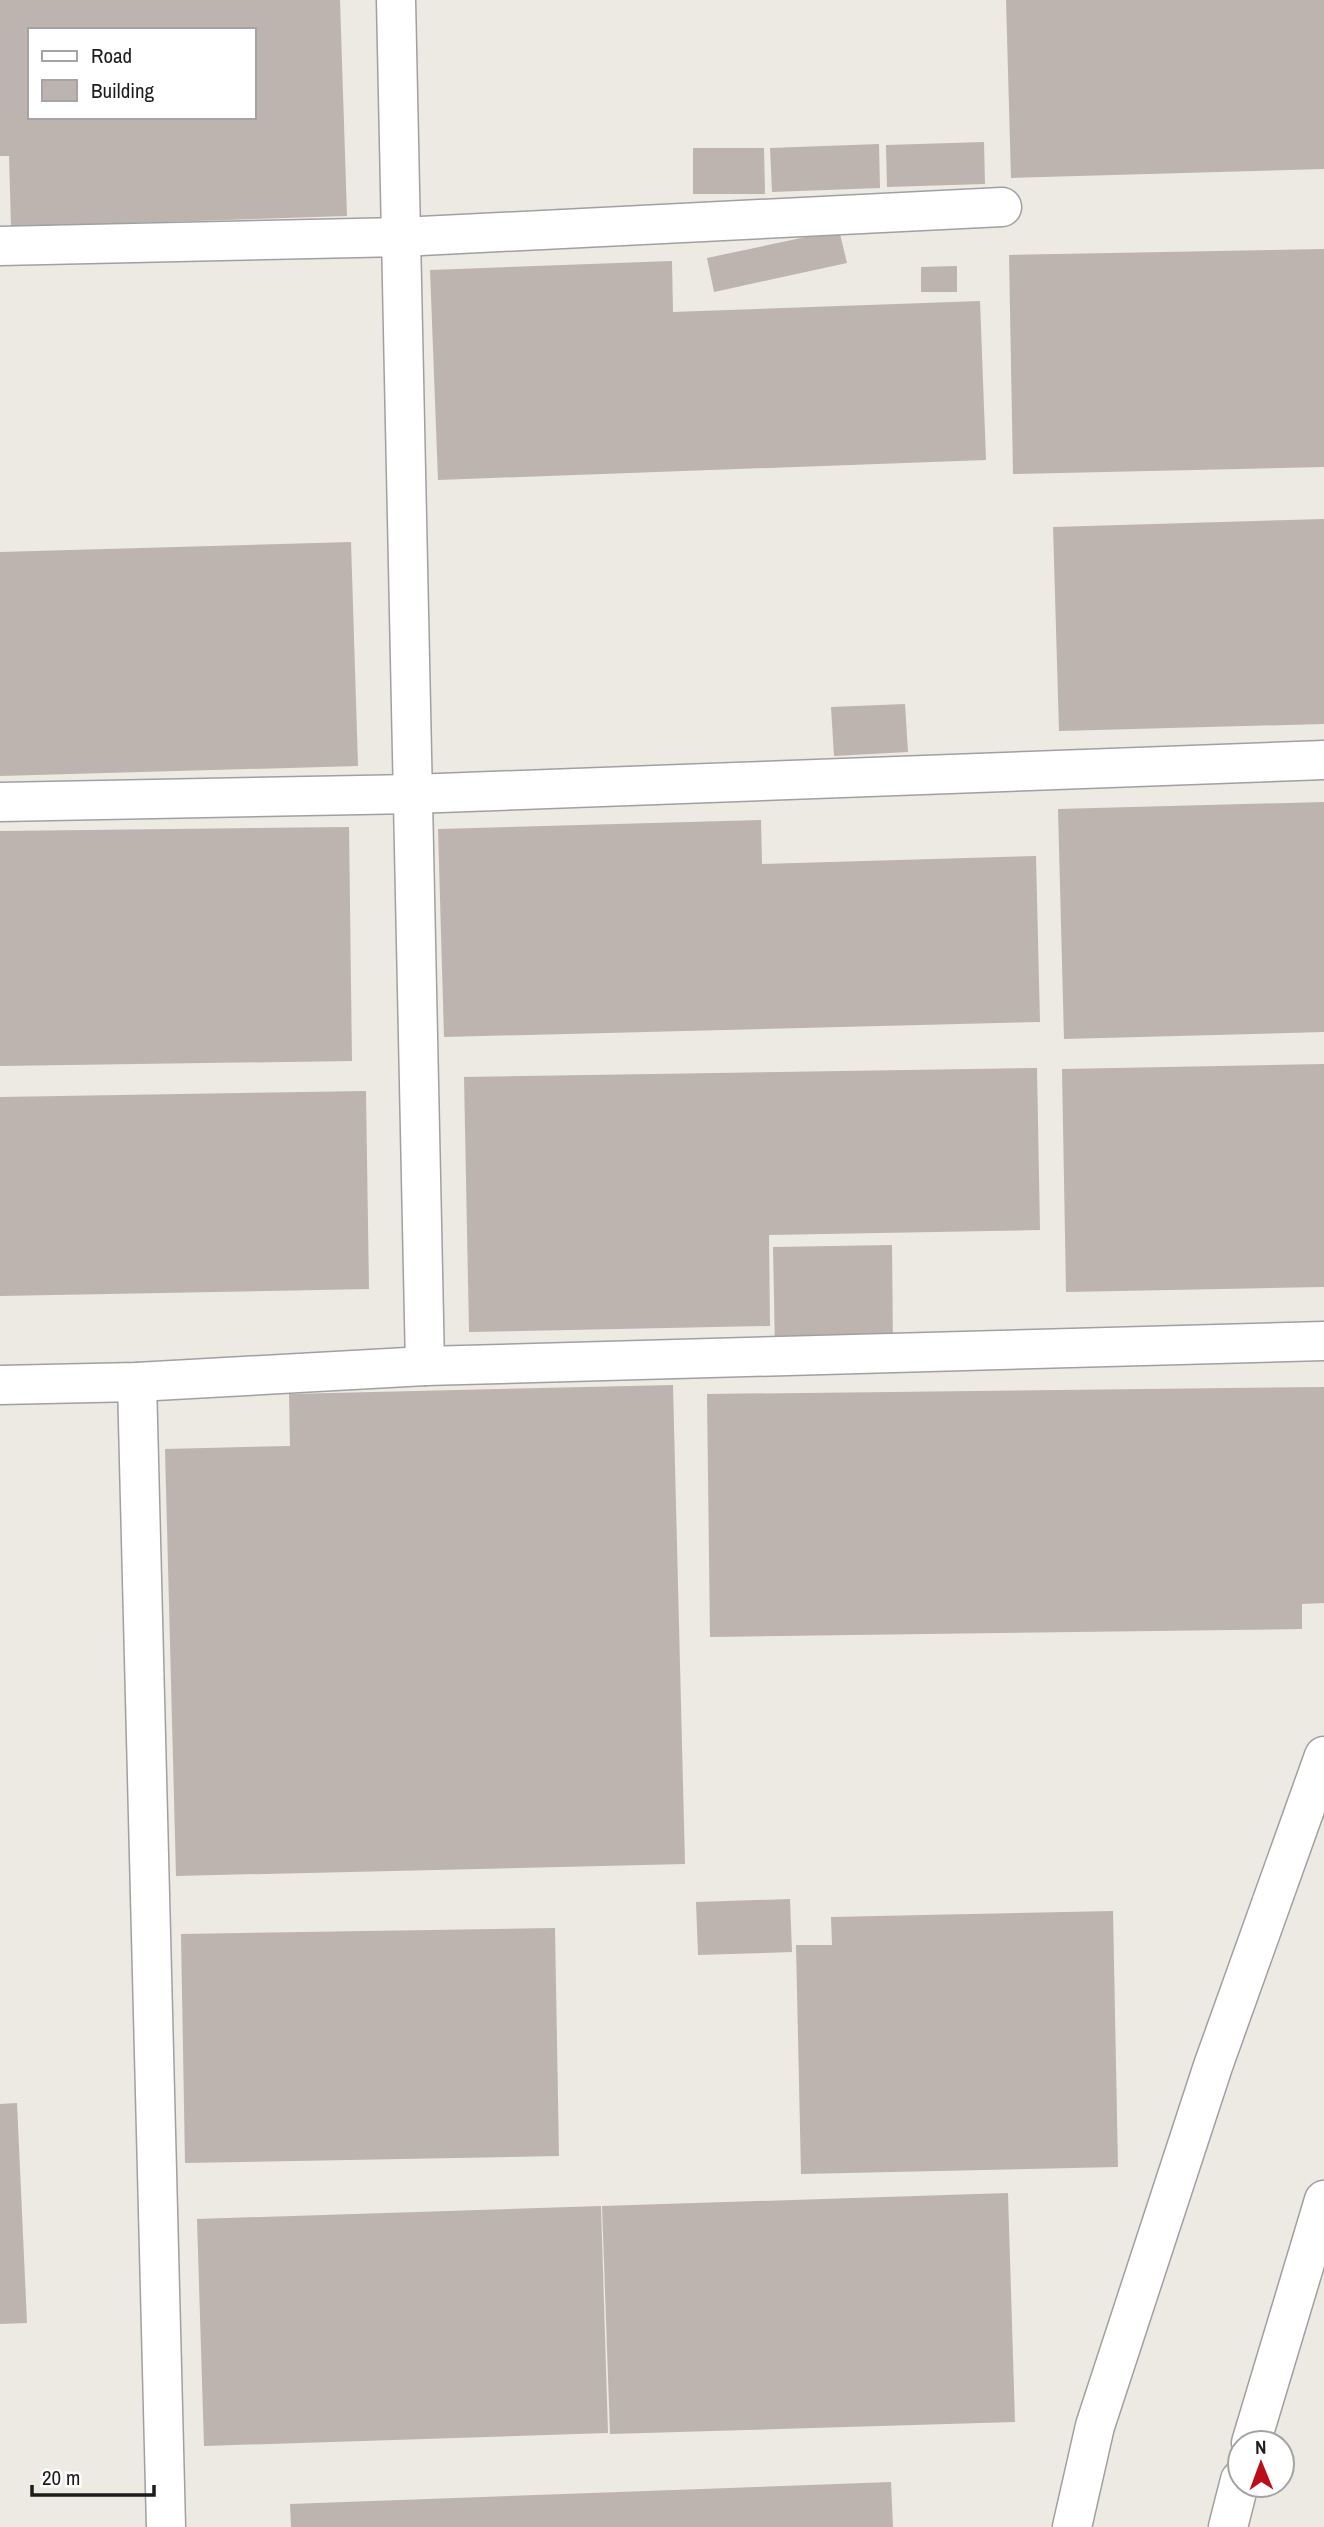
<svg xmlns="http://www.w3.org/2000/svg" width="1324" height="2527" viewBox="0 0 1324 2527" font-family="'Archivo Narrow',sans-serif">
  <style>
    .building { fill: #bdb4af; fill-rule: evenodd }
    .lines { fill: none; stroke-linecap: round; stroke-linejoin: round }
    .minor-casing { stroke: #a0a0a0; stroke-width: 41 }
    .minor { stroke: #fff; stroke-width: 38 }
  </style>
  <rect width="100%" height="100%" fill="#ede9e3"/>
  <g class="building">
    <path d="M0 0H340L347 216 11 227 9 156H0ZM30 30H254V117H30Z"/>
    <path d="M1006 0H1324V169L1011 178Z"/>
    <path d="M984 142 985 184 887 187 886 145Z"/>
    <path d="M879 144 880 188 772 192 770 148Z"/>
    <path d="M693 148H764L765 194H693Z"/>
    <path d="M839 230 847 263 714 292 707 258Z"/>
    <path d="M1324 249V467L1013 474 1009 255Z"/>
    <path d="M672 261 673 312 980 301 986 460 438 480 430 270Z"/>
    <path d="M957 266V292H921V267Z"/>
    <path d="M1324 519V724L1059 731 1053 527Z"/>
    <path d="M351 542 358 766 0 776V552Z"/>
    <path d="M905 704 908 752 834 756 831 707Z"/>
    <path d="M1324 802V1032L1064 1039 1058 809Z"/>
    <path d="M761 820 762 864 1036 856 1040 1022 444 1037 438 829Z"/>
    <path d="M349 827 352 1061 0 1066V831Z"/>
    <path d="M1324 1064V1287L1066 1292 1062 1069Z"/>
    <path d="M1037 1068 1040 1230 769 1235 770 1326 469 1332 464 1077Z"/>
    <path d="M366 1091 369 1289 0 1296V1097Z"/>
    <path d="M892 1245 893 1349 775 1351 773 1247Z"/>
    <path d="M673 1385 685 1864 176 1876 165 1449 290 1446 289 1394Z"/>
    <path d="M1324 1387V1603L1302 1604V1629L710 1637 707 1394Z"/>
    <path d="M790 1899 792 1952 698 1955 696 1902Z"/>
    <path d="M1113 1911 1118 2167 801 2174 796 1945H832L831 1917Z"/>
    <path d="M555 1928 559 2156 185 2163 181 1934Z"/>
    <path d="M17 2103 27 2323 0 2324V2104Z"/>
    <path d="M1008 2193 1015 2422 610 2434 602 2206Z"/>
    <path d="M601 2206 608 2433 204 2446 197 2219Z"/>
    <path d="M891 2482 893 2527H291L290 2504Z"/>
  </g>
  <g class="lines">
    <g class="minor-casing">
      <g id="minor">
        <path d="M396 0 425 1366"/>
        <path d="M0 246 401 237 1002 207"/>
        <path d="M0 802 413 794 1324 760"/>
        <path d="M137 1382 166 2527"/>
        <path d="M0 1385 137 1382 425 1366 1324 1341"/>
        <path d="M1251 2443 1324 2200"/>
        <path d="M1072 2527 1095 2426 1213 2066 1324 1756"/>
        <path d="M1228 2527 1240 2480"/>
      </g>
    </g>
    <use href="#minor" class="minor"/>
  </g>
  <rect x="28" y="28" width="228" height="91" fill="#ffffff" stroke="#a4a4a4" stroke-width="2"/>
  <rect x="42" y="51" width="35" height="10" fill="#ffffff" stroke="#a4a4a4" stroke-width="2"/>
  <text x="91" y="63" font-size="21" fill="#1c1c1c">Road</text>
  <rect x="42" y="80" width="35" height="21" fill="#bdb4af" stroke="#a4a4a4" stroke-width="2"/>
  <text x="91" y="98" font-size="21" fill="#1c1c1c">Building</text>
  <g transform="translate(1261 2464) rotate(359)"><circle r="33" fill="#ffffff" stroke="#a4a4a4" stroke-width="2"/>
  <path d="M0-5L12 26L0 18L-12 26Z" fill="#bc0d1a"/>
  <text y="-10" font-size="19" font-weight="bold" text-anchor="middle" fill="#1c1c1c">N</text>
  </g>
  <path d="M32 2485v10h122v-10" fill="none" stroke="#1c1c1c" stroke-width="3.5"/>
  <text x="42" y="2485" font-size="21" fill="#1c1c1c" stroke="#ffffff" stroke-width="5" paint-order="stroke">20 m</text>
</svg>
